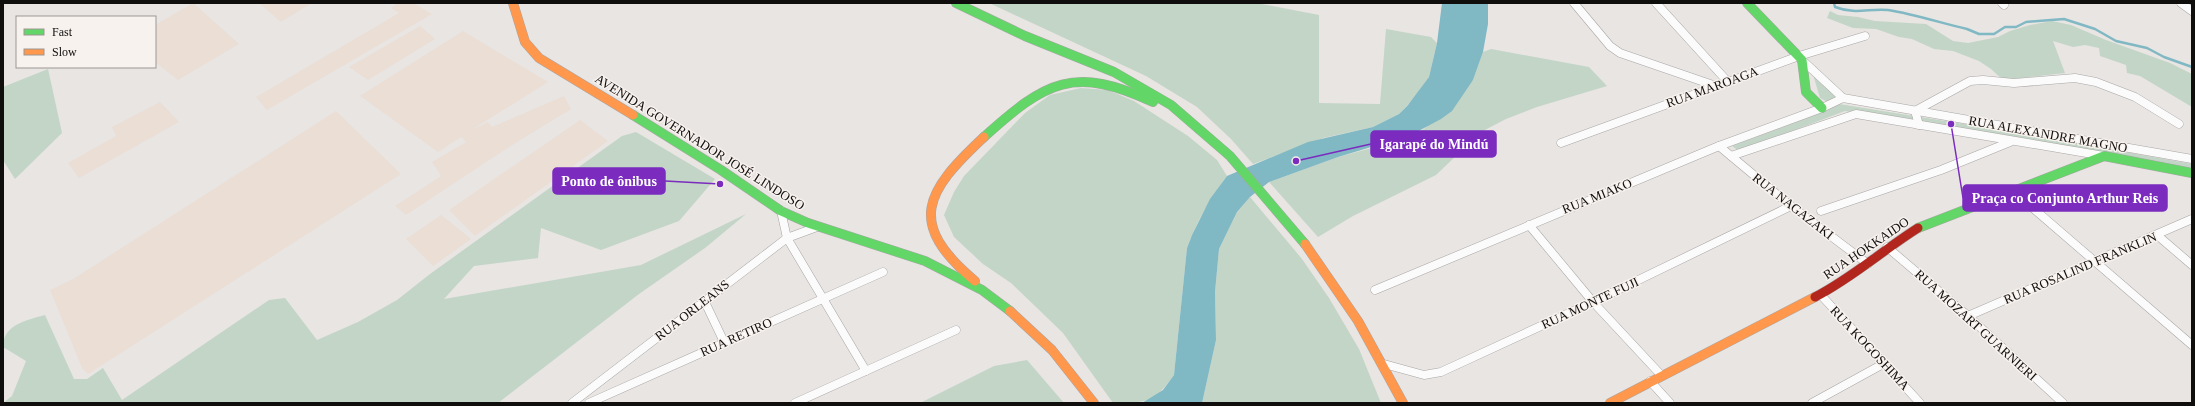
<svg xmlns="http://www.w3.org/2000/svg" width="2195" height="406" viewBox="0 0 2195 406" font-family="Georgia,serif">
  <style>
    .industrial { fill: #eaded5 }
    .green { fill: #c3d5c6 }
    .water { fill: #80b8c4 }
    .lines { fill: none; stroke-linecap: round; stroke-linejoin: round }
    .stream { stroke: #80b8c4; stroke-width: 2.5 }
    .street-casing { stroke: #a9a6a5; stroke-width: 9 }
    .fast-casing { stroke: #a9a6a5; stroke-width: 10 }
    .slow-casing { stroke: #a9a6a5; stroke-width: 10 }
    .jam-casing { stroke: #a9a6a5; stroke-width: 10 }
    .street { stroke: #fcfbfb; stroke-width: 8 }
    .fast { stroke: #63d668; stroke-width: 9 }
    .slow { stroke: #ff974d; stroke-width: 9 }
    .jam { stroke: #b3261e; stroke-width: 9 }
    .labels { text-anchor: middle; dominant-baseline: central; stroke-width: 3; stroke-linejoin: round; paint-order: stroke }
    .street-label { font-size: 13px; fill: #100e0d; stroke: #f8f2ee }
    .leader { fill: none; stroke: #7b2cbf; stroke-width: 1.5 }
    .callout-dot { fill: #7b2cbf; stroke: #f8f2ee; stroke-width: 1.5 }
    .callout { fill: #7b2cbf; stroke: #7b2cbf; stroke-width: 1.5 }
    .callout-label { font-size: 14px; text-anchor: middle; font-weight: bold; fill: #fff }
  </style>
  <rect width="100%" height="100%" fill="#e8e5e3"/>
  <g class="industrial">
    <path d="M193 3 239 44 178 80 155 62V25Z"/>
    <path d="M259 3H312L281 22Z"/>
    <path d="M398 3H413L432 14 267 110 256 97 399 13 391 8Z"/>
    <path d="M420 26 435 39 368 80 349 67Z"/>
    <path d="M463 31 548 82 470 131 488 122 492 127 564 96 571 109 509 147 406 215 395 206 441 176 432 162 466 142 461 137 438 152 360 96Z"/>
    <path d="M160 102 179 122 79 178 68 163 116 136 112 127Z"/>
    <path d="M336 111 401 174 88 374 82 368 50 290 73 279Z"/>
    <path d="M580 120 608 141 475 236 449 210Z"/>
    <path d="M441 215 471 239 433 266 406 239Z"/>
  </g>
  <g class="green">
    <path d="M989 3H1257L1319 15V103L1380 104 1386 29 1431 37 1437 43 1429 77 1416 96 1399 114 1373 127 1323 138 1253 164 1231 139 1197 107 1146 76Z"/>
    <path d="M1830 11 1838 15 1858 17 1875 21 1926 24 1953 41 1968 43 1998 37 2010 31 2030 25 2052 21 2071 25 2106 40 2170 63 2192 74V107L2140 76 2127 73 2126 65 2100 56 2099 48 2085 45 2073 47 2053 41 2065 73 2003 80 1991 69 1979 61 1953 51 1934 49 1912 39 1899 37 1876 29 1853 28 1827 18Z"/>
    <path d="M1491 49 1589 67 1607 86 1537 107 1506 119 1481 132 1436 175 1353 216 1318 237 1269 182 1338 157 1383 145 1424 129 1473 80 1483 52Z"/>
    <path d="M48 69 62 133 15 179 3 160V87Z"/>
    <path d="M1812 71 1835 95 1834 103 1839 104 2014 132 2192 164V168L1845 111 1739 151 1732 146 1820 113 1830 103 1820 98Z"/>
    <path d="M1081 88 1108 90 1134 101 1188 136 1217 160 1227 176C1211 198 1196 222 1187 248L1174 375C1154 403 1146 403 1113 403L1063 333 1011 283 983 264 954 237 944 215 954 192 964 176 1025 113 1050 95Z"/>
    <path d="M636 132 715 179 679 221 601 250 541 228 538 258 474 266 444 299 641 265 746 214 705 248 639 294 498 403H3L12 396 26 361 3 347C3 324 28 320 45 315L74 379H87L103 368 122 400 269 300 285 298 317 340 358 322 397 300 430 274 622 136Z"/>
    <path d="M1250 197 1302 259 1329 298 1359 349 1381 403H1202L1216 340 1215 292 1219 249 1237 212Z"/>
    <path d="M1027 360 1064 403H920L994 366Z"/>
  </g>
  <path class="water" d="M1442 3H1488V24L1483 52 1473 80 1452 111 1441 119 1411 135 1338 157 1269 182 1250 197 1237 212 1219 249 1215 292 1216 340 1202 403H1142L1163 390 1174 375 1187 248 1192 235 1210 199 1227 176 1308 142 1373 127 1399 114 1408 105 1429 77 1437 43Z"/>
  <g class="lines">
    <path class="stream" d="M1834 3 1835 7C1856 15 1869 8 1888 10 1914 14 1941 23 1967 29L1979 34H1994L2005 27H2016L2026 22 2064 19 2095 29 2116 41 2147 48 2164 57 2192 67"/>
    <g class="street-casing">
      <g id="street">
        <path d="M1574 3 1610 46 1620 53 1716 86"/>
        <path d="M1656 3 1728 82"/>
        <path d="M2002 3 2004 5"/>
        <path d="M2181 3 2192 11"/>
        <path d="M1802 60 1843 98"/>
        <path d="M1919 125 1915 111 1970 81 1983 80 2014 83 2075 78 2096 82 2135 97 2179 124"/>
        <path d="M1561 143 1799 56 1865 36"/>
        <path d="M1719 146 1791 206 1868 264"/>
        <path d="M1731 156 1856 114 2104 156"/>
        <path d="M2013 191 2192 345"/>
        <path d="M781 211 787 238 866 371"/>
        <path d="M1821 211 1941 170 2010 142"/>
        <path d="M1529 225 1593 302 1661 375"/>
        <path d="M2157 235 2192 265"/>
        <path d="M1887 247 1968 316 2063 403"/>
        <path d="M1375 290 1719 146 1822 108 1843 98 2192 159"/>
        <path d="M1820 294 1920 403"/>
        <path d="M704 300 724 342"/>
        <path d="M1968 316 2192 219"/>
        <path d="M1384 364 1424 375 1441 372 1593 302 1791 206"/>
        <path d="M1650 381 1670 403"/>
        <path d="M572 403 787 238 817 227"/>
        <path d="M589 403 883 272"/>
        <path d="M795 403 956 330"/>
        <path d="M1812 403 1883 364"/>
      </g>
    </g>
    <g class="fast-casing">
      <g id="fast">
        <path d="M956 3 1025 36 1114 72 1171 105 1230 156 1305 244"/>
        <path d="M1747 3 1802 60 1806 92 1822 108"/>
        <path d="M633 115 721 170 781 211 808 223 925 261 982 290 1010 311"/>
        <path d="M984 137C1046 81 1074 65 1153 102"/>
        <path d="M1918 228 2104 156 2192 173"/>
      </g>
    </g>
    <g class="slow-casing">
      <g id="slow">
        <path d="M513 3 525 42 539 58 633 115"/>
        <path d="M1305 244 1358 321 1403 403"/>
        <path d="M975 281C906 223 925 192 984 137"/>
        <path d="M1010 311 1052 350 1094 403"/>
        <path d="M1610 403 1815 297"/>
      </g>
    </g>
    <g class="jam-casing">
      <path id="jam" d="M1815 297C1852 278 1883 250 1918 228"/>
    </g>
    <use href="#street" class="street"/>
    <use href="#fast" class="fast"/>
    <use href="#slow" class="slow"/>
    <use href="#jam" class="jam"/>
  </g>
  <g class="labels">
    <g class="street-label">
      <text transform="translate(1712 87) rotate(-20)">RUA MAROAGA</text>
      <text transform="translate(2048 134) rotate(10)">RUA ALEXANDRE MAGNO</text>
      <text transform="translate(700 142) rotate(32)">AVENIDA GOVERNADOR JOSÉ LINDOSO</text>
      <text transform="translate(1597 196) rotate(-22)">RUA MIAKO</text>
      <text transform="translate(1793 206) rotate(38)">RUA NAGAZAKI</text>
      <text transform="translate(1866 248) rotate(-34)">RUA HOKKAIDO</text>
      <text transform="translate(2080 268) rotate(-23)">RUA ROSALIND FRANKLIN</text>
      <text transform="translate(1590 303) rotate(-25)">RUA MONTE FUJI</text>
      <text transform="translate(692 310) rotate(-38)">RUA ORLEANS</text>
      <text transform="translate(1976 325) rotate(42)">RUA MOZART GUARNIERI</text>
      <text transform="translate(736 337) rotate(-24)">RUA RETIRO</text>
      <text transform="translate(1870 348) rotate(47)">RUA KOGOSHIMA</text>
    </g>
  </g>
  <path class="leader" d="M1296 161L1371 144M720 184L665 181M1951 124L1963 198"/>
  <g class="callout-dot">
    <circle cx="1296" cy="161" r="4"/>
    <circle cx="720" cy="184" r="4"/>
    <circle cx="1951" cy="124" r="4"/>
  </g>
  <g class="callout">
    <rect x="1371" y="131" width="125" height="26" rx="4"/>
    <rect x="553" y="168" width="112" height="26" rx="4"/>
    <rect x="1963" y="185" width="204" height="26" rx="4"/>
  </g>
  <g class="callout-label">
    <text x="1434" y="149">Igarapé do Mindú</text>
    <text x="609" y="186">Ponto de ônibus</text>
    <text x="2065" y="203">Praça co Conjunto Arthur Reis</text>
  </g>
  <rect width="2195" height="406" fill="none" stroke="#100e0d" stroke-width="8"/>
  <rect x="16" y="16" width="140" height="52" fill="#f8f2ee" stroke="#9b9794"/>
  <rect x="24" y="29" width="20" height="6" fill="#63d668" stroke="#9b9794"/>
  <text x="52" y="36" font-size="12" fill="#100e0d">Fast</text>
  <rect x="24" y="49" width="20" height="6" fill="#ff974d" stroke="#9b9794"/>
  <text x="52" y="56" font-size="12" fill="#100e0d">Slow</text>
</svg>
